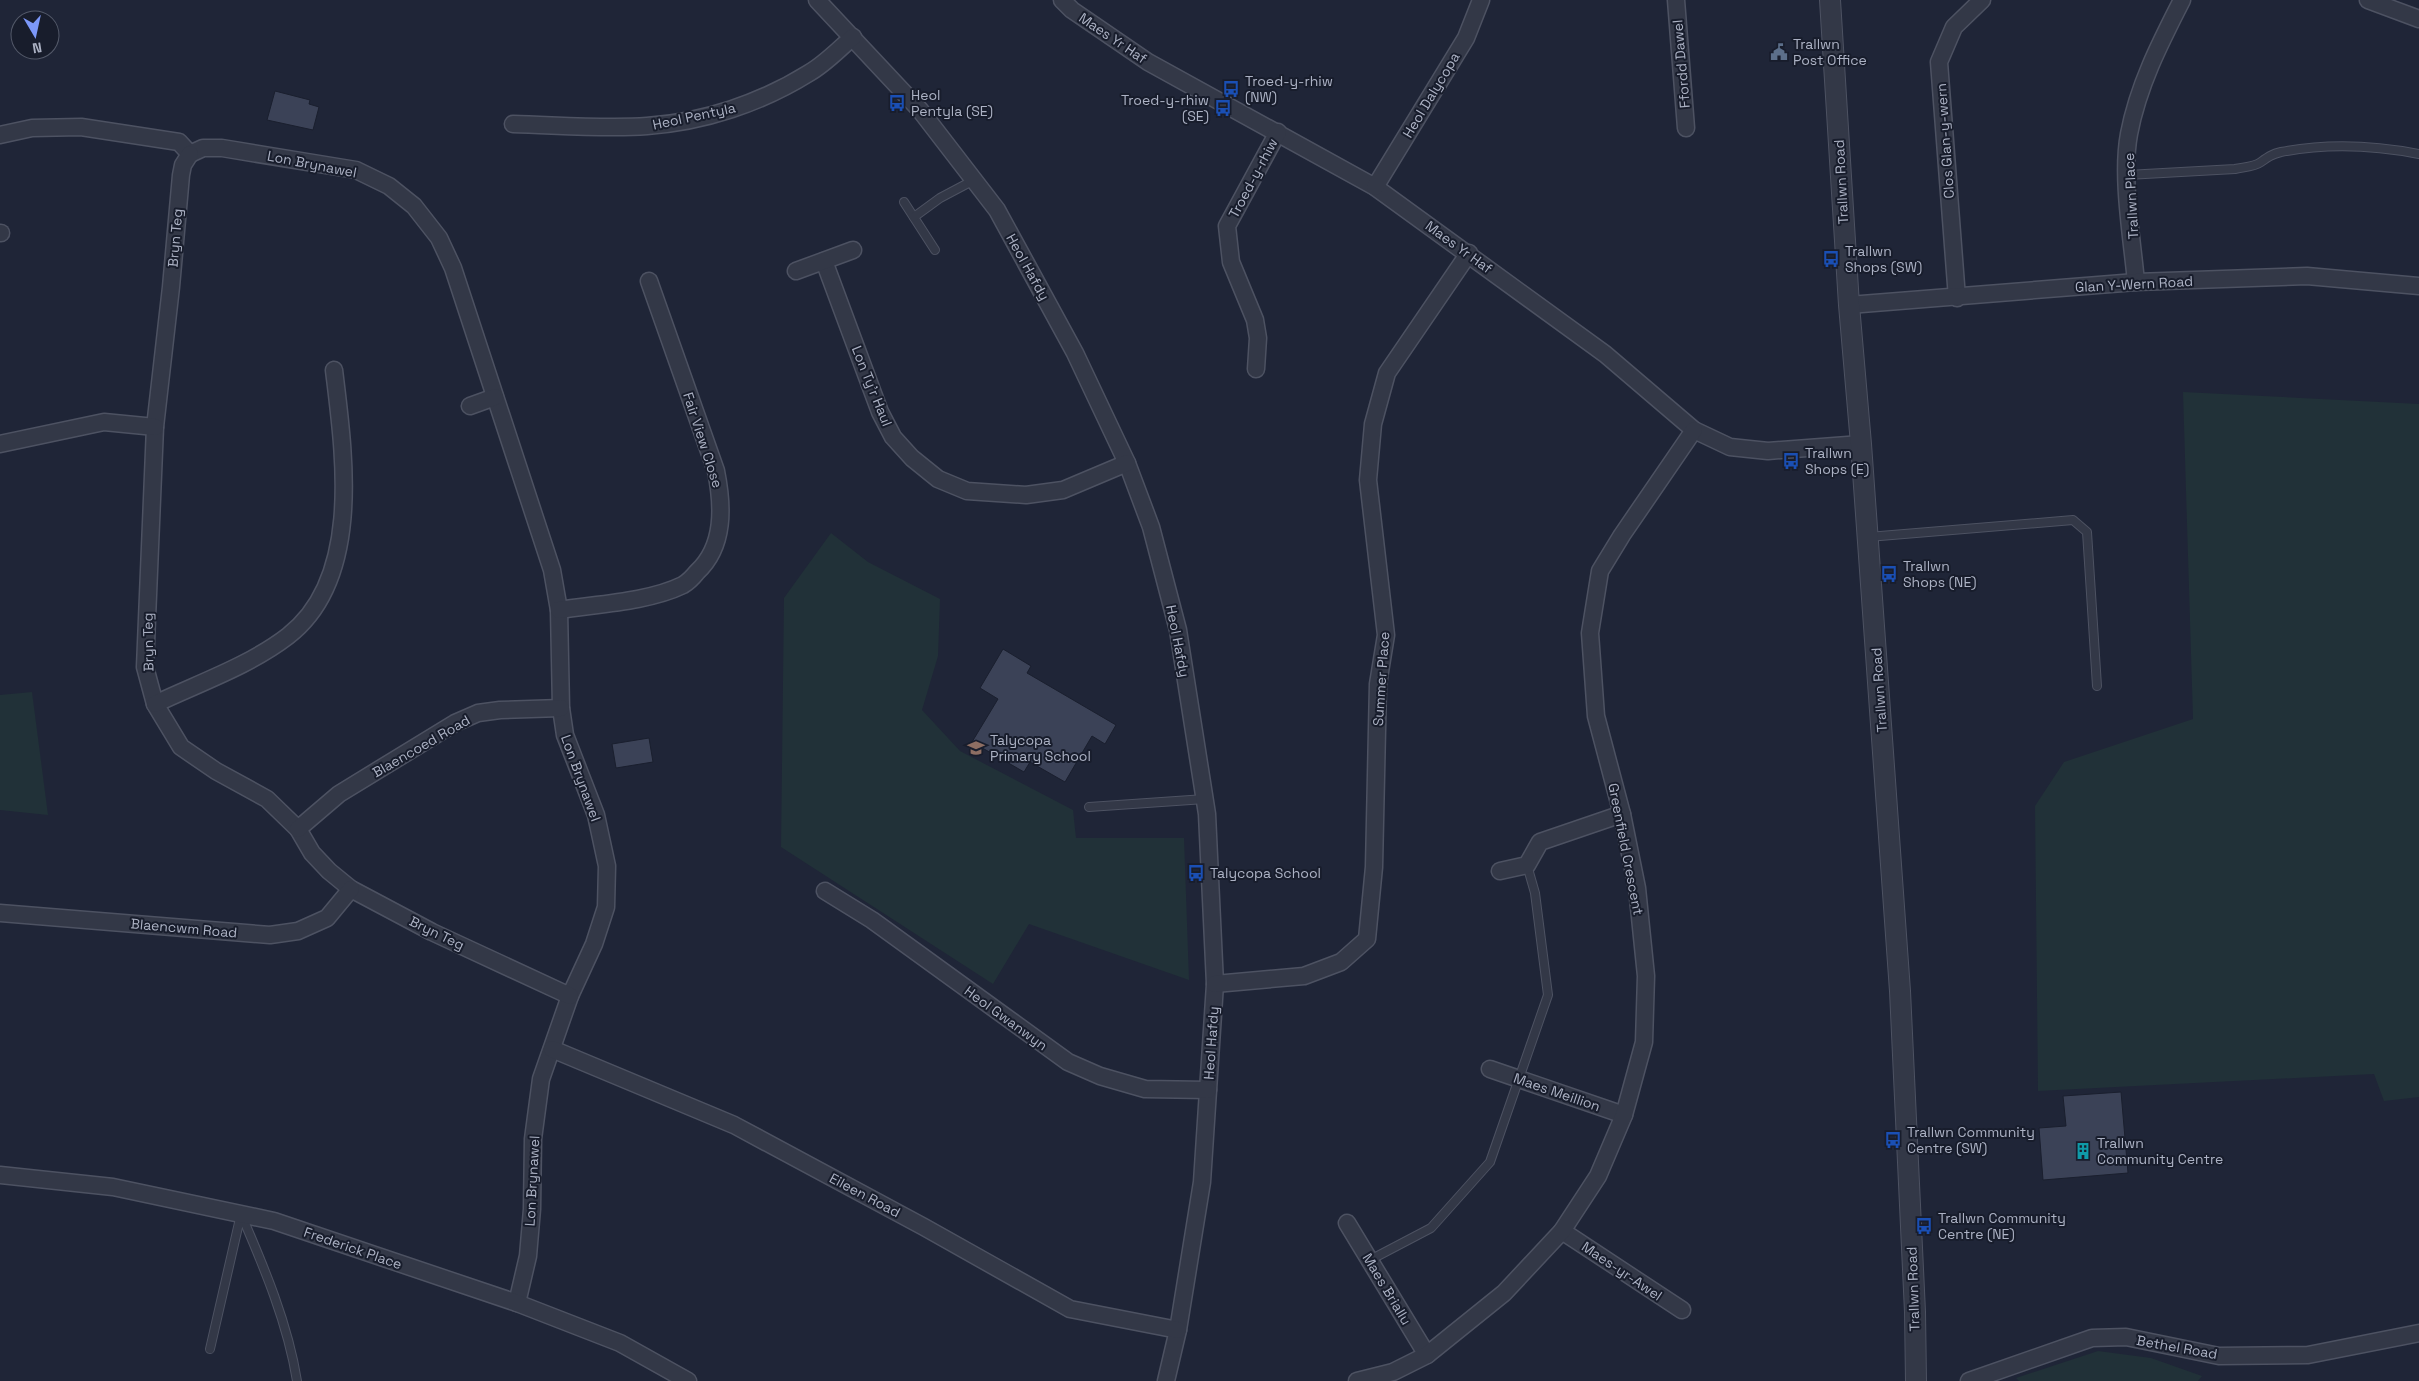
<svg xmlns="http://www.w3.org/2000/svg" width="2419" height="1381" viewBox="0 0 2419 1381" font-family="'Space Grotesk',sans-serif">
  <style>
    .green { fill: #213138 }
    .building { fill: #3b4257; stroke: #1a1f2e }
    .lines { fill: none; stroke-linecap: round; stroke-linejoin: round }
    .service-casing { stroke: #4d5262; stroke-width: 10 }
    .minor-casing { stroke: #4d5262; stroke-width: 19 }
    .tertiary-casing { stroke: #4d5262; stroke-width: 22 }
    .service { stroke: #333847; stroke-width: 8 }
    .minor { stroke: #333847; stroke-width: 16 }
    .tertiary { stroke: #333847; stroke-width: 20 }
    .labels { text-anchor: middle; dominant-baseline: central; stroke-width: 4; stroke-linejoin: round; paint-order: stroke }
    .street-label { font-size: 14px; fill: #acb2c4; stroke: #181d2c }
    .poi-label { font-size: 14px; fill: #acb2c4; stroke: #181d2c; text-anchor: start }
  </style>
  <rect width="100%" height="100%" fill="#1f2537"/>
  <g class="green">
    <path d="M2183 392 2419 404V1097L2384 1101 2374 1074 2038 1091 2035 806 2064 762 2193 719Z"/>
    <path d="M831 533 868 562 940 599 938 656 922 710 960 751 1073 810 1076 838H1184L1189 980 1029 924 993 984 781 847 784 598Z"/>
    <path d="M32 692 48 815 0 810V695Z"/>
    <path d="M2098 1351 2151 1358 2202 1376 2198 1381H2019L2016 1378Z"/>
  </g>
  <g class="building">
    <path d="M275 91 310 100 309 104 319 107 313 130 267 120Z"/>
    <path d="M1003 649 1031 666 1027 673 1116 725 1105 744 1092 736 1065 782 1030 762 1024 772 972 742 998 699 980 688Z"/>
    <path d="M649 738 653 762 616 768 612 744Z"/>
    <path d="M2121 1092 2128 1173 2043 1180 2039 1128 2066 1126 2063 1096Z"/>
  </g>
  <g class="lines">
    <g class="service-casing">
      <g id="service">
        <path d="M2127 175 2235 169C2244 167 2254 167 2261 162 2268 157 2272 154 2281 152 2327 143 2373 145 2419 154"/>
        <path d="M904 202 935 250"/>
        <path d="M914 217 940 198 974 180"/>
        <path d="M1868 537 2073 520 2087 532 2097 686"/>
        <path d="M1089 807 1205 799"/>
        <path d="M241 1214C264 1267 288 1324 297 1381"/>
        <path d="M1370 1260 1431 1228 1490 1162 1548 995 1535 893 1527 865"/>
        <path d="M210 1349 241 1214"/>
      </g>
    </g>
    <g class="minor-casing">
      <g id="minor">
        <path d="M817 0 920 110 997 210 1075 353 1127 463 1151 527 1178 630 1207 814 1215 984 1202 1182 1178 1330 1166 1381"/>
        <path d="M1062 0 1072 10 1148 62 1375 187 1605 354 1694 430 1730 447 1768 451 1861 444"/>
        <path d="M1676 0 1686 128"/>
        <path d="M2368 0 2419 19"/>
        <path d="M513 124C556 125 605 129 647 126 704 122 761 103 809 73 825 64 839 49 853 37"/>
        <path d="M0 135 32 128 81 127 179 142 190 154"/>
        <path d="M190 154 203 148H222L356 170 389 186 414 206 439 238 453 268 552 570 559 610 561 708 565 735 596 815 607 866 606 907 594 944 570 996 541 1079 533 1139 532 1209 528 1256 517 1303"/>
        <path d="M190 154 183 165 181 175 171 287 155 427 145 667 155 704 181 747 216 771 267 799 298 829 312 853 329 871 351 889 432 932 570 996"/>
        <path d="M1375 187 1466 38 1481 0"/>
        <path d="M0 233H1"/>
        <path d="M824 261 880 412 893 437 912 458 938 479 967 491 1026 495 1063 490 1127 463"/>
        <path d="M796 271 853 250"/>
        <path d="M2136 282C2132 238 2121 177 2129 134 2138 86 2160 43 2182 0"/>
        <path d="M1957 298 1939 62 1954 27 1982 0"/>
        <path d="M1849 305 2136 282 2307 276 2419 286"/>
        <path d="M1256 369 1258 338 1255 320 1231 262 1227 226 1278 132"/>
        <path d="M470 406 495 397"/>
        <path d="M0 444 104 422 155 427"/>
        <path d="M559 610C597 604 648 602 683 585 688 582 693 577 697 572 725 546 723 506 716 471L649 281"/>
        <path d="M155 704C199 683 249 666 288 636 363 578 344 453 334 370"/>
        <path d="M298 829 339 794 455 723 478 713 500 710 561 708"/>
        <path d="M1500 871 1527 865 1540 842 1622 814"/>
        <path d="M825 891 872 920 1068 1062 1100 1076 1145 1089 1208 1090"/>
        <path d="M0 913 270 935 298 931 327 918 351 889"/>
        <path d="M1215 984 1304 976 1341 962 1367 939 1374 867 1378 684 1386 635 1368 480 1373 424 1387 373 1469 253"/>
        <path d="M552 1049 734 1125 924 1227 1070 1309 1178 1330"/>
        <path d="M1490 1069 1624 1115"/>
        <path d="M0 1175 113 1187 274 1221 517 1303 620 1343 688 1381"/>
        <path d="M1347 1223 1427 1355"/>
        <path d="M1562 1231 1682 1310"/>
        <path d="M1357 1381 1393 1372 1427 1355 1504 1293 1562 1231 1598 1176 1624 1115 1644 1042 1646 976 1637 888 1622 814 1596 716 1590 633 1600 571 1622 535 1694 430"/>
        <path d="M1969 1381 2092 1338 2126 1337 2219 1356 2308 1355 2419 1333"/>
      </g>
    </g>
    <g class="tertiary-casing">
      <path id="tertiary" d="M1830 0 1849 305 1861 444 1900 991 1915 1312 1916 1381"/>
    </g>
    <use href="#service" class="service"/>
    <use href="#minor" class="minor"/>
    <use href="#tertiary" class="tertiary"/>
  </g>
  <defs>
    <g id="civic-bare" transform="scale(1.35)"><path d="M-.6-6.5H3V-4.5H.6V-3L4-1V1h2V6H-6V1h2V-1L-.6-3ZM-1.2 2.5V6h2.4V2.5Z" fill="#5c6f8a" stroke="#181d2c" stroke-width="2.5" paint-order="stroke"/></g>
    <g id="bus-bare" transform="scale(1.35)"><path d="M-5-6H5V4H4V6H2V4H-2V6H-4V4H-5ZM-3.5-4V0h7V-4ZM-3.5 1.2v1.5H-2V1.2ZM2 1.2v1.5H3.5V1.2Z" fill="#1a4fb4" stroke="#181d2c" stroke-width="2.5" paint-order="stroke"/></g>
    <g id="school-bare" transform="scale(1.35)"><path d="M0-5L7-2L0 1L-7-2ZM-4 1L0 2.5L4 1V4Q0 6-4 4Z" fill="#8d6e63" stroke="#181d2c" stroke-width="2.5" paint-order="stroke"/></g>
    <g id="building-bare" transform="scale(1.35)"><path d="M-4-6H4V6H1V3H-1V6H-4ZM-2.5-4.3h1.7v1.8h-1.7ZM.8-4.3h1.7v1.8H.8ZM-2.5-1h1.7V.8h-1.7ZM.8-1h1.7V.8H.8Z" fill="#0f9aa8" stroke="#181d2c" stroke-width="2.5" paint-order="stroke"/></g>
  </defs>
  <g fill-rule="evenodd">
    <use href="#civic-bare" x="1779" y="52"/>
    <use href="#bus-bare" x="1231" y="89"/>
    <use href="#bus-bare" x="897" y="103"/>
    <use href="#bus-bare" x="1223" y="108"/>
    <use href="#bus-bare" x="1831" y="259"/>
    <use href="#bus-bare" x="1791" y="461"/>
    <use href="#bus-bare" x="1889" y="574"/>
    <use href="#school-bare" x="976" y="748"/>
    <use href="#bus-bare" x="1196" y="873"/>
    <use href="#bus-bare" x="1893" y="1140"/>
    <use href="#building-bare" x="2083" y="1151"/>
    <use href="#bus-bare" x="1924" y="1226"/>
  </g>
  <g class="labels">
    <g class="street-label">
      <text transform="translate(1113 38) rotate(34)">Maes Yr Haf</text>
      <text transform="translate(1681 64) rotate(-95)">Ffordd Dawel</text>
      <text transform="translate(1431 95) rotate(-59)">Heol Dalycopa</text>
      <text transform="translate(694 116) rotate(-12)">Heol Pentyla</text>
      <text transform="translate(1945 141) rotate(-94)">Clos Glan-y-wern</text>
      <text transform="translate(312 164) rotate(11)">Lon Brynawel</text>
      <text transform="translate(1253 178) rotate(-62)">Troed-y-rhiw</text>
      <text transform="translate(1841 182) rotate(-93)">Trallwn Road</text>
      <text transform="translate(2131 196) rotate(-93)">Trallwn Place</text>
      <text transform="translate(175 238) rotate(-85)">Bryn Teg</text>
      <text transform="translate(1459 247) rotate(36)">Maes Yr Haf</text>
      <text transform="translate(1028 267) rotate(61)">Heol Hafdy</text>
      <text transform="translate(2134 284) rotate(-3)">Glan Y-Wern Road</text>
      <text transform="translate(872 386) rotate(68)">Lon Ty'r Haul</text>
      <text transform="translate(703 440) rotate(72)">Fair View Close</text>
      <text transform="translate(1178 641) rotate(79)">Heol Hafdy</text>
      <text transform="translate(148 642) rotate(-91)">Bryn Teg</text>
      <text transform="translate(1381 679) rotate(-86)">Summer Place</text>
      <text transform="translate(1879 690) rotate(-94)">Trallwn Road</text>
      <text transform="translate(421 746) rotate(-30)">Blaencoed Road</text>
      <text transform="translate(581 778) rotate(70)">Lon Brynawel</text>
      <text transform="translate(1626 849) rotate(79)">Greenfield Crescent</text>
      <text transform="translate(184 928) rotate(5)">Blaencwm Road</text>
      <text transform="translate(437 933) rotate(26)">Bryn Teg</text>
      <text transform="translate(1006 1018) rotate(36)">Heol Gwanwyn</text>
      <text transform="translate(1211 1043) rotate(-86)">Heol Hafdy</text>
      <text transform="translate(1557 1092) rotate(19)">Maes Meillion</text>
      <text transform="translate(532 1181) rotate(-87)">Lon Brynawel</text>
      <text transform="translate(865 1195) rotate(28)">Eileen Road</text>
      <text transform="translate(353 1248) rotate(19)">Frederick Place</text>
      <text transform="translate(1622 1271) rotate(34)">Maes-yr-Awel</text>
      <text transform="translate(1387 1289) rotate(59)">Maes Briallu</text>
      <text transform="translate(1913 1289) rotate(-92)">Trallwn Road</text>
      <text transform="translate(2177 1347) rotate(10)">Bethel Road</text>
    </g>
    <g class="poi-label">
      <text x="1793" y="44">Trallwn<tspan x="1793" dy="16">Post Office</tspan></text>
      <text x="1245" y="81">Troed-y-rhiw<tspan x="1245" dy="16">(NW)</tspan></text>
      <text x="911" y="95">Heol<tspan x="911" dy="16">Pentyla (SE)</tspan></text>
      <text x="1209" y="100" text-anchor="end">Troed-y-rhiw<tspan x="1209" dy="16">(SE)</tspan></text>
      <text x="1845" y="251">Trallwn<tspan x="1845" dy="16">Shops (SW)</tspan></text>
      <text x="1805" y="453">Trallwn<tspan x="1805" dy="16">Shops (E)</tspan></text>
      <text x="1903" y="566">Trallwn<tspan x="1903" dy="16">Shops (NE)</tspan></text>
      <text x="990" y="740">Talycopa<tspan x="990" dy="16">Primary School</tspan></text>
      <text x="1210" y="873">Talycopa School</text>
      <text x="1907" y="1132">Trallwn Community<tspan x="1907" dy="16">Centre (SW)</tspan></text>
      <text x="2097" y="1143">Trallwn<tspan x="2097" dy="16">Community Centre</tspan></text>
      <text x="1938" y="1218">Trallwn Community<tspan x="1938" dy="16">Centre (NE)</tspan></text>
    </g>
  </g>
  <g transform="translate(35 35) rotate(171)"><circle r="24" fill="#181d2c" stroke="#535969"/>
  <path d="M0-4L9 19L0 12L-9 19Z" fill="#7c98f9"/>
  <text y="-8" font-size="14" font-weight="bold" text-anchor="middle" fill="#acb2c4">N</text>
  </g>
</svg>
